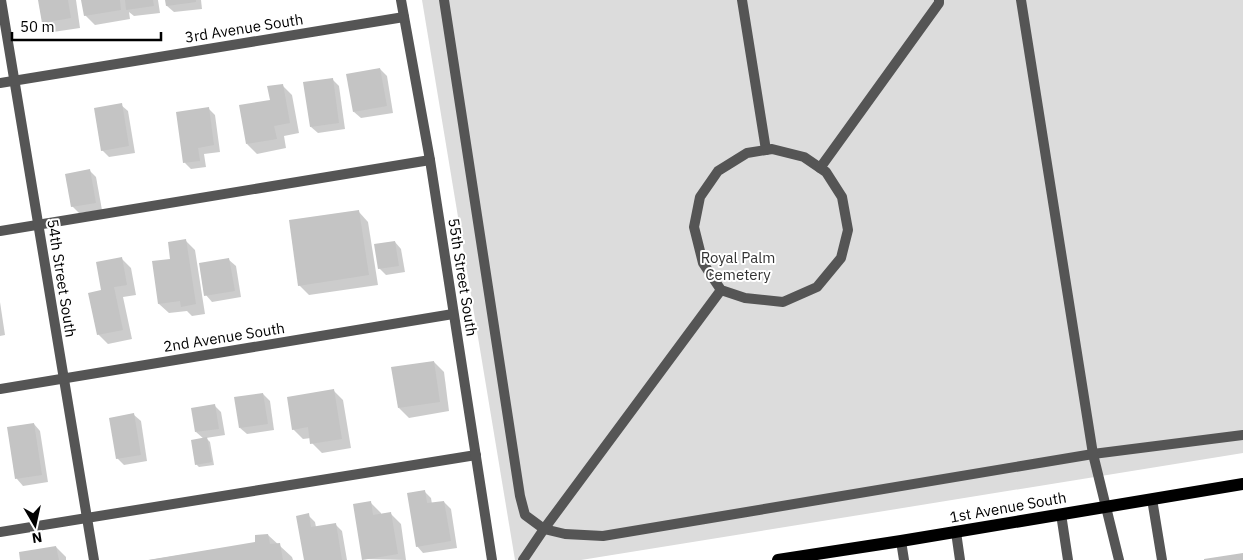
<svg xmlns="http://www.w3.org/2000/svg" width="1243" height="560" viewBox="0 0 1243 560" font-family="'IBM Plex Sans',sans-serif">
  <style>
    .green { fill: #dcdcdc }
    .shadow { fill: #0003 }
    .building { fill: #c4c4c4 }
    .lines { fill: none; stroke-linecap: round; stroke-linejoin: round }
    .lane { stroke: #555; stroke-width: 10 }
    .street { stroke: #555; stroke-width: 10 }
    .primary { stroke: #000; stroke-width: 12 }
    .labels { text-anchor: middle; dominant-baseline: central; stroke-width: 4; stroke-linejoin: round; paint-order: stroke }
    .street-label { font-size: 15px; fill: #000; stroke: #fff }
    .park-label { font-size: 15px; fill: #333; stroke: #fff }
  </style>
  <rect width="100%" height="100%" fill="#fff"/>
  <path class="green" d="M422 0H1243V453L581 560H515Z"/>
  <g class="shadow">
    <path d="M39 0H76L80 28 53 32 43 22Z"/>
    <path d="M83 0H158L160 13 134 16 129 12 130 19 95 25 85 15Z"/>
    <path d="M166 0H201L202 9 174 12 167 6Z"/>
    <path d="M380 69 387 76 393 113 361 118 354 112Z"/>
    <path d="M332 79 339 86 345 129 318 133 311 127Z"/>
    <path d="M282 85 292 95 299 133 284 136 286 148 257 154 247 144 271 101Z"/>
    <path d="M121 105 128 111 135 153 109 157 102 150Z"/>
    <path d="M208 108 215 115 220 152 204 154 206 167 191 169 185 163Z"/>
    <path d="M90 171 96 177 102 210 79 213 72 206Z"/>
    <path d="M359 212 368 222 378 285 309 295 299 285Z"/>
    <path d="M185 240 195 250 205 314 192 316 187 311 169 313 159 304 172 260Z"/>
    <path d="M395 242 401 249 405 272 386 275 379 268Z"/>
    <path d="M121 258 131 268 136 295 123 297 132 339 108 344 98 334 103 291Z"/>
    <path d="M229 260 236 266 241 297 212 302 206 295Z"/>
    <path d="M0 302 5 335 0 336Z"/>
    <path d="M434 362 444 372 449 411 409 418 399 408Z"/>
    <path d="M333 390 343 400 351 448 322 453 312 443 311 438 303 439 293 429Z"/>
    <path d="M263 394 270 401 274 430 247 434 240 428Z"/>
    <path d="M214 405 221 412 225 435 206 438 210 442 214 465 199 467 196 464 204 439 196 432Z"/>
    <path d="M134 415 141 421 147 461 124 465 117 458Z"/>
    <path d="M34 424 40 431 48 482 23 486 17 479 9 428Z"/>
    <path d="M424 491 431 498 432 504 444 502 451 509 457 548 423 553 417 546Z"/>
    <path d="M371 503 381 513V515L391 514 401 524 406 560 363 559Z"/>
    <path d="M308 515 315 522 316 527 335 524 342 531 347 560H305Z"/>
    <path d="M268 535 292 557 293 560H149L256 543Z"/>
    <path d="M56 547 66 557V560H22Z"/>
  </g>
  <g class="building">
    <path d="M38 0H68L71 18 42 23Z"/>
    <path d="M81 0H120L121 10 84 16Z"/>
    <path d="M125 0H153L154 6 126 10Z"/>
    <path d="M165 0H196V2L166 6Z"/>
    <path d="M380 68 387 106 353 112 346 74Z"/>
    <path d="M333 78 339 123 310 127 303 82Z"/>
    <path d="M283 84 290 123 274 126 277 139 246 144 239 105 270 100 267 86Z"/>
    <path d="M122 103 129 146 101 151 94 108Z"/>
    <path d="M209 107 214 145 198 148 200 161 183 163 176 112Z"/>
    <path d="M90 169 96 203 71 207 65 174Z"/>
    <path d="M359 210 369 275 298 286 289 220Z"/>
    <path d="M186 239 196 304 181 307 180 301 158 304 152 261 170 259 168 242Z"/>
    <path d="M395 241 399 266 378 269 374 244Z"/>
    <path d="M122 257 127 285 114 287 123 330 97 335 88 293 101 290 96 262Z"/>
    <path d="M229 258 235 291 204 296 199 263Z"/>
    <path d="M434 361 440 402 398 408 391 367Z"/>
    <path d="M334 389 342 439 310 444 308 427 292 430 287 397Z"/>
    <path d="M263 393 268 424 239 428 234 397Z"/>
    <path d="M215 404 219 429 195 432 191 408Z"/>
    <path d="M134 413 141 455 116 459 109 418Z"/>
    <path d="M34 423 42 475 15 479 7 427Z"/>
    <path d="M207 437 212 462 195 465 191 440Z"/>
    <path d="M425 490 427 503 444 501 451 541 416 547 407 493Z"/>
    <path d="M371 501 373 515 391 512 398 554 362 560 353 504Z"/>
    <path d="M309 513 311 527 336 523 342 560H304L296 516Z"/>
    <path d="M268 534 270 544 280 543 283 560H148L255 542V535Z"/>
    <path d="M56 546 59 560H20L19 552Z"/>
    <path d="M1243 553V560H1204V559Z"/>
  </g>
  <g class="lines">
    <g class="lane">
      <path d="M444 0 520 496 525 515 544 529 565 534 603 536 1093 454 1243 435"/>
      <path d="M742 0 766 150"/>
      <path d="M1021 0 1093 454 1119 560"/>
      <path d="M772 149 804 157 826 172 842 197 848 230 841 258 817 287 783 302 745 298 721 290 703 263 694 227 700 197 718 171 747 153Z"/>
      <path d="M820 168 939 3V0"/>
      <path d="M0 231 430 160"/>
      <path d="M1152 499 1162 560"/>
      <path d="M1061 514 1068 560"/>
      <path d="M0 532 476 455"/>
      <path d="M956 532 960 560"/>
      <path d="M523 560 544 529 721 290"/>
    </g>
    <g class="street">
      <path d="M1 0 94 560"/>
      <path d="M401 0 430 160 492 560"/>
      <path d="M0 83 404 17"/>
      <path d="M0 389 453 314"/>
      <path d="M901 541 904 560"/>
    </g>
    <path class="primary" d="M778 560 901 541 1243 484"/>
  </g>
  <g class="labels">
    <g class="street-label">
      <text transform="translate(244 28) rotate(-9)">3rd Avenue South</text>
      <text transform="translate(463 277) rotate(81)">55th Street South</text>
      <text transform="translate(62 278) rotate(81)">54th Street South</text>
      <text transform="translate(224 337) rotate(-9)">2nd Avenue South</text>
      <text transform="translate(1008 507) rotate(-10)">1st Avenue South</text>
    </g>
    <g class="park-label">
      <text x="738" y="257">Royal Palm<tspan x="738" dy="17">Cemetery</tspan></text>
    </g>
  </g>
  <g transform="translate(35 525) rotate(171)" stroke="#ffffff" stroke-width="4" paint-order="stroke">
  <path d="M0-4L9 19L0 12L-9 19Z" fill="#000000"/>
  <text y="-8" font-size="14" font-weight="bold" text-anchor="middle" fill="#000000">N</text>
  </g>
  <path d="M12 32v8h149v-8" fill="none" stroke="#000000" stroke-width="2.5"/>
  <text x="20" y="32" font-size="15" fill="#000000" stroke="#ffffff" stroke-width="4" paint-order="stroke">50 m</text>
</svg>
